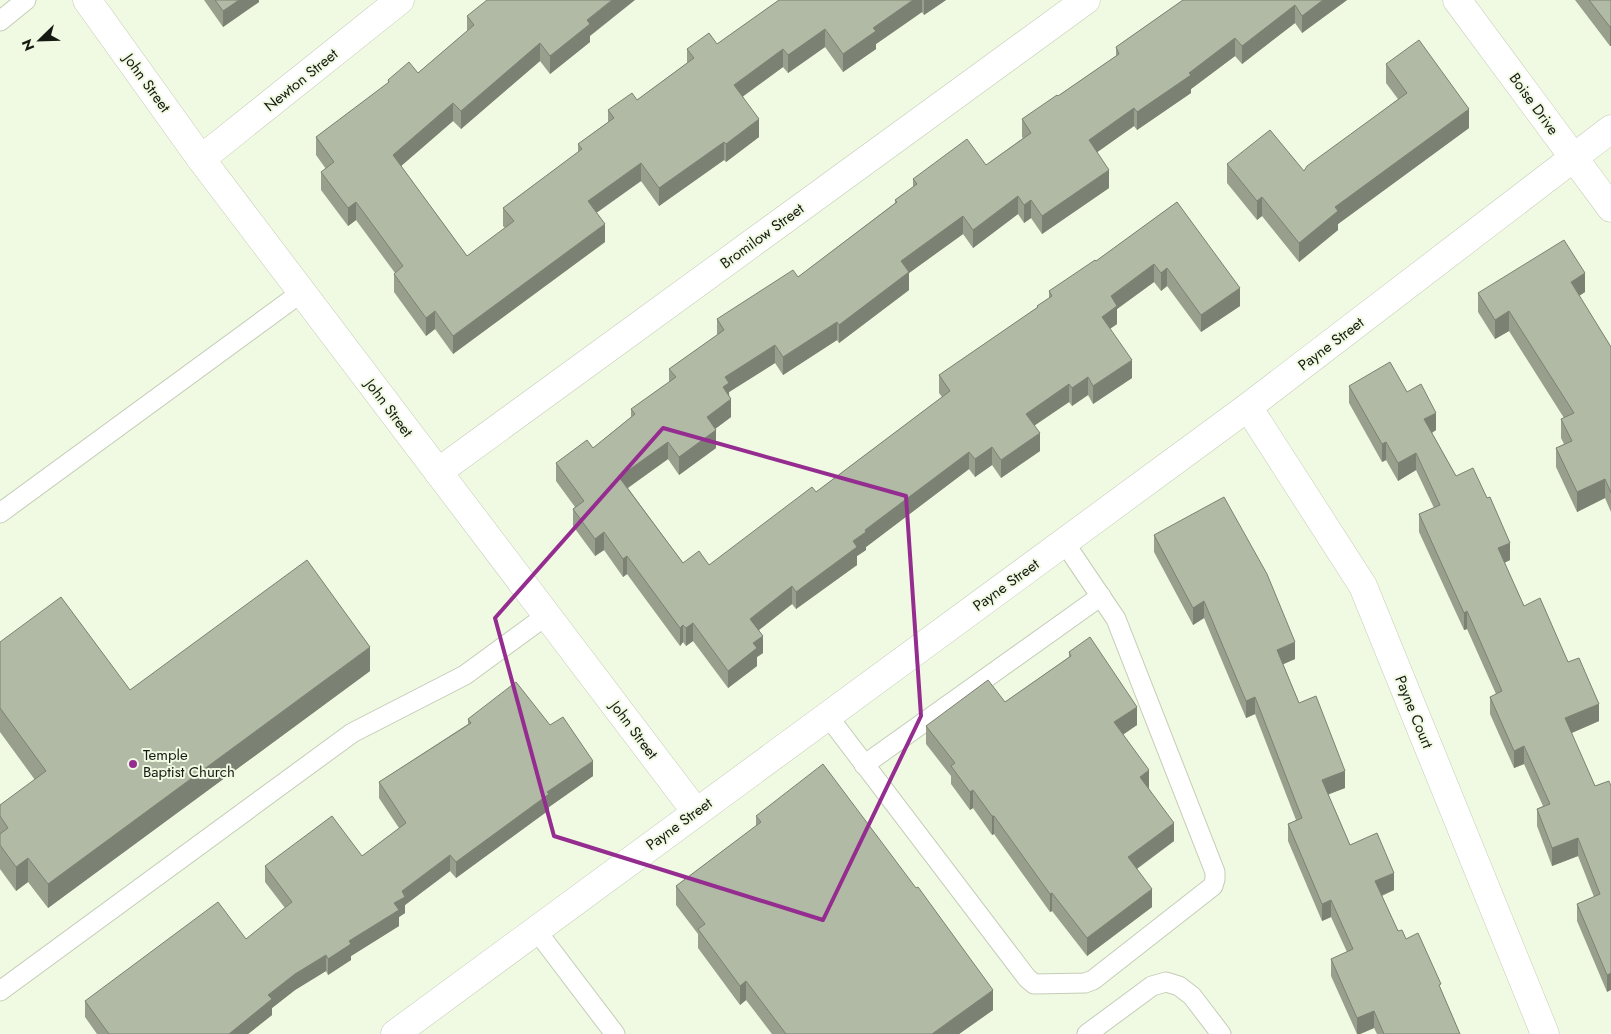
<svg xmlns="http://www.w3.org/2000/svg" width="1611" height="1034" viewBox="0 0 1611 1034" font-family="Jost,sans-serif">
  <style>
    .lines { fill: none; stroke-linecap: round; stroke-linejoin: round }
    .lane-casing { stroke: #c4cdb7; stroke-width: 21 }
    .street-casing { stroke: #c4cdb7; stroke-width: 29 }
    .lane { stroke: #fff; stroke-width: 19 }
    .street { stroke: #fff; stroke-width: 28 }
    .wall { fill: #98a08d }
    .shaded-wall { fill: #7c8273 }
    .building { fill: #b1baa4; stroke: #7c8273 }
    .marked { fill: none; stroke: #952d90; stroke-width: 4; stroke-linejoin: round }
    .poi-dot { fill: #952d90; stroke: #f0f9e2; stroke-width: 2 }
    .labels { text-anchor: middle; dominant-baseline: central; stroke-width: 4; stroke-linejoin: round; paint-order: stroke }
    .street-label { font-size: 15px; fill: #171a12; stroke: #f0f9e2 }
    .poi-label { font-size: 15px; fill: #171a12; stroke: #f0f9e2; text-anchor: start }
  </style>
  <rect width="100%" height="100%" fill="#f0f9e2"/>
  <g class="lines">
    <g class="lane-casing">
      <g id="lane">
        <path d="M0 21 26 0"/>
        <path d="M0 513 302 292"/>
        <path d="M827 715 1027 978 1034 984 1085 983 1093 980 1213 886 1215 879V872L1116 619 1064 542"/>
        <path d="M864 765 1101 596"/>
        <path d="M536 930 615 1034"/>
        <path d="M0 991 352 733 465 675 547 615"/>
        <path d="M1087 1034 1152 986 1166 982 1179 986 1192 996 1221 1034"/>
      </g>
    </g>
    <g class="street-casing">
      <g id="street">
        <path d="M87 0 201 159 696 812"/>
        <path d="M1457 0 1611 208"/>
        <path d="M201 159 400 0"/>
        <path d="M1248 407 1363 586 1545 1034"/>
        <path d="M438 472 1086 0"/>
        <path d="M395 1034 1248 407 1611 129"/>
      </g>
    </g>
    <use href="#lane" class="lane"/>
    <use href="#street" class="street"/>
  </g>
  <g class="wall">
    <path d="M204 0H259V2L223 27Z"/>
    <path d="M779 0H946L924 15 922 12 876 44V49L843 72 825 47 788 73 783 67 743 96 759 137 726 162 724 160 659 206 641 181 596 212 605 242 453 354 435 329 426 336 394 292V274L395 273 356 220 348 226 321 190V172L326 169 316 155V137L388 83V80L418 73 467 31V16L590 36V42L550 74 540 61 461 129 453 121 401 166 467 256 505 228 503 226V208L578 152V144L608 122V110L637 100 687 63V49L717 44Z"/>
    <path d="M1183 0H1347L1302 33 1295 23 1242 64 1235 56 1191 89V93L1137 130 1134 126 1097 152 1109 188 1042 234 1031 218 1024 223 1018 214 973 248 963 234 909 273V290L839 343 837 340 783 375 775 363 729 392 731 417 715 429 716 448 679 475 668 459 628 488 683 563 709 565 816 492 942 397 939 393V375L1037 308V306L1049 298V291L1096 261 1177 202 1240 306 1201 332 1167 286 1161 291 1154 282 1117 309V324L1110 329 1132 378 1093 404 1088 395 1072 406 1069 402 1034 426 1040 451 1001 478 992 465 975 477 969 469 866 547V550L857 556V565L796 609 792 604 759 630 763 653 757 657V666L728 688 693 641 686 646 683 642 680 646 627 574 623 577 604 550 595 556 573 526V509L575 507 556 481V463L593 448 631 417V409L669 382V369L717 335V319L798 277 895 203V200L913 187V179L986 165 1023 138 1022 137V119L1058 96 1116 56V47Z"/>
    <path d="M1575 0H1611V46H1610Z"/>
    <path d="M1386 64 1469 128 1338 224V230L1299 262 1262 216 1257 220 1227 183V164L1304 171 1398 99 1386 83Z"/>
    <path d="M1585 292 1579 296 1611 347V512L1605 498 1577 512 1556 467V448L1564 444 1561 438V419L1564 418 1509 331 1495 339 1478 312V293Z"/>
    <path d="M1349 386 1407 392 1436 430 1432 433 1456 476 1510 560 1504 563 1524 606 1568 662 1599 721 1571 733 1595 786 1609 781 1607 992 1577 921V904L1594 897 1578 856 1552 866 1537 826V809L1543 806 1524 764 1514 768 1490 714V697L1496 694 1467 629 1464 630 1419 532V514L1434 508 1416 470 1398 481 1386 460 1382 462 1349 403Z"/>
    <path d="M1154 535 1295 659 1283 664 1299 703 1345 788 1328 794 1350 845 1394 890 1382 896 1398 931 1406 939 1441 990 1460 1034H1377L1374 1028 1360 1034H1357L1331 976V959L1347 952 1331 917 1322 921 1288 841V824L1296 820 1255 714 1246 718 1204 618 1193 625 1154 552Z"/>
    <path d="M0 642 130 690 370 671 48 908 28 882 16 891 0 869V805L35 780 0 732Z"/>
    <path d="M1069 652 1137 725 1123 734 1174 841 1137 869 1152 907 1087 956 1052 911 1050 912 994 834 992 835 973 808 970 810 951 784V776L926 744V726L1005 702 1069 657Z"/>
    <path d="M468 719 550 725 593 776 549 807V810L456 878 450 871 405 905V913L399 917V926L351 956V960L328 975 326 971 295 990 272 1008V1015L248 1034H97L85 1017V1001L246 939 285 908 265 882V866L362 856 399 828 379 798V782L468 724Z"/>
    <path d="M756 816 993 1010 959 1034H772L746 1000 740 1005 698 948V934L676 905V886L756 826Z"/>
  </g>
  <g class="shaded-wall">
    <path d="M239 0H259V2L223 27V11Z"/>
    <path d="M612 0H635L590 36V42L550 74V56L587 20Z"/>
    <path d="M913 0H922V12L876 44V49L843 72V54L873 28Z"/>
    <path d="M924 0H946L924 15Z"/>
    <path d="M1323 0H1347L1302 33V16Z"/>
    <path d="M1295 5V23L1242 64V46Z"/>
    <path d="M1611 26V46H1610V27Z"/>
    <path d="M825 29V47L788 73V55Z"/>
    <path d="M1235 38V56L1191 89V93L1137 130V112Z"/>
    <path d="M540 43V61L461 129V111Z"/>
    <path d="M783 49V67L734 103V85Z"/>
    <path d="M453 103V121L393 173V155Z"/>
    <path d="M1134 108V126L1089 158V140Z"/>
    <path d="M1469 109V128L1338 224V230L1299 262V243L1335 207Z"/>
    <path d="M759 119V137L726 162V144Z"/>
    <path d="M724 142V160L659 206V188Z"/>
    <path d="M641 163V181L588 219V201Z"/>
    <path d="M1109 170V188L1042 234V216Z"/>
    <path d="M1018 196V214L973 248V230Z"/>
    <path d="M1262 197V216L1257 220V201Z"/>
    <path d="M1031 200V218L1024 223V205Z"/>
    <path d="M356 202V220L348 226V208Z"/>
    <path d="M963 216V234L909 273V290L839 343V325L901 261Z"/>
    <path d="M605 224V242L453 354V336Z"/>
    <path d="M1154 264V282L1117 309V324L1102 334V317L1111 296Z"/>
    <path d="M1167 268V286L1161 291V273Z"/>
    <path d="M1585 273V292L1571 301V282Z"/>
    <path d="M1240 288V306L1201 332V315Z"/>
    <path d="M435 311V329L426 336V318Z"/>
    <path d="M1509 311V331L1495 339V320Z"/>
    <path d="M837 322V340L783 375V357Z"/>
    <path d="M775 345V363L729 392V401L731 399V417L707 435V417L723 387 725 377Z"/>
    <path d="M1132 360V378L1093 404V386Z"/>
    <path d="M1088 377V395L1072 406V388Z"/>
    <path d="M1069 384V402L1026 431V414Z"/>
    <path d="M1436 413V430L1424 437V419Z"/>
    <path d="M716 430V448L679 475V457Z"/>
    <path d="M1040 433V451L1001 478V460Z"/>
    <path d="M668 442V459L619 494V477Z"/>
    <path d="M1386 442V460L1382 462V444Z"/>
    <path d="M992 447V465L975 477V459Z"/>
    <path d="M969 452V469L866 547V550L857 556V565L796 609V592L865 530Z"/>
    <path d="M1416 453V470L1398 481V463Z"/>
    <path d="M1605 479V498L1577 512V492Z"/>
    <path d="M604 532V550L595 556V539Z"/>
    <path d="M1510 543V560L1498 566V548Z"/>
    <path d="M627 556V574L623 577V559Z"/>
    <path d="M792 586V604L750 637V619Z"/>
    <path d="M1204 601V618L1193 625V608Z"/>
    <path d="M1467 611V629L1464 630V613Z"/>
    <path d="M693 623V641L686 646V628Z"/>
    <path d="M683 625V642L680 646V628Z"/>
    <path d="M763 636V653L757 657V666L728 688V671L753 643Z"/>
    <path d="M1295 642V659L1277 667V650Z"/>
    <path d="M370 647V671L48 908V884Z"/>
    <path d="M1255 697V714L1246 718V701Z"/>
    <path d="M1599 704V721L1565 736V718Z"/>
    <path d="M1137 707V725L1114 741V722Z"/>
    <path d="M1524 746V764L1514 768V751Z"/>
    <path d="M593 761V776L549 807V810L456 878V862L547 792Z"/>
    <path d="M1149 770V788L1140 795V777Z"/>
    <path d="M1345 771V788L1322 797V780Z"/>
    <path d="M973 790V808L970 810V792Z"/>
    <path d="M992 816H994V834L992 835Z"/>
    <path d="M1174 823V841L1128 875V857Z"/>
    <path d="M1578 838V856L1552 866V848Z"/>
    <path d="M450 855V871L405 905V913L399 917V926L351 956V960L328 975V959L394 903 402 891Z"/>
    <path d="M28 858V882L16 891V867Z"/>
    <path d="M1394 873V890L1375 898V881Z"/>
    <path d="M1152 889V907L1087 956V938Z"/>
    <path d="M1052 893V911L1050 912V894Z"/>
    <path d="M1331 900V917L1322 921V904Z"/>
    <path d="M326 955V971L295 990 272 1008V1015L248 1034H229L268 995 295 974Z"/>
    <path d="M1611 973V990L1607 992V975Z"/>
    <path d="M746 981V1000L740 1005V986Z"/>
    <path d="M993 990V1010L959 1034H932Z"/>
    <path d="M1374 1011V1028L1360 1034H1357V1018Z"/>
  </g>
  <g class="building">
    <path d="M215 0H239L223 11Z"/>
    <path d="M487 0H612L587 20 590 24 550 56 540 43 461 111 453 103 393 155 467 256 514 221 503 208 582 149 578 144 614 118 608 110 632 93 637 100 694 58 687 49 709 33 717 44 779 0H913L873 28 876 31 843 54 825 29 788 55 783 49 734 85 759 119 726 144 724 142 659 188 641 163 588 201 605 224 453 336 435 311 426 318 394 274 403 266 356 202 348 208 321 172 334 162 316 137 389 82 388 80 409 62 418 73 474 25 467 16Z"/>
    <path d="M1183 0H1323L1302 16 1295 5 1242 46 1235 38 1189 73 1191 75 1137 112 1134 108 1089 140 1109 170 1042 216 1031 200 1024 205 1018 196 973 230 963 216 901 261 909 272 839 325 837 322 783 357 775 345 725 377 729 383 723 387 731 399 707 417 716 430 679 457 668 442 619 477 683 563 699 551 709 565 812 487 816 492 950 391 939 375 1038 307 1037 306 1052 296 1049 291 1095 260 1096 261 1177 202 1240 288 1201 315 1167 268 1161 273 1154 264 1111 296 1117 306 1102 317 1132 360 1093 386 1088 377 1072 388 1069 384 1026 414 1040 433 1001 460 992 447 975 459 969 452 865 530 866 532 853 541 857 547 796 592 792 586 750 619 763 636 753 643 757 648 728 671 693 623 686 628 683 625 680 628 627 556 623 559 604 532 595 539 573 509 584 501 556 463 587 440 593 448 635 414 631 409 676 377 669 369 724 330 717 319 793 270 798 277 897 202 895 200 917 184 913 179 967 139 986 165 1031 133 1022 119 1057 95 1058 96 1119 54 1116 47Z"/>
    <path d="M1589 0H1611V26L1610 27Z"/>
    <path d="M1419 40 1469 109 1335 207 1338 211 1299 243 1262 197 1257 201 1227 164 1270 130 1304 171 1307 166 1407 93 1386 64Z"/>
    <path d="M1564 240 1585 273 1571 282 1611 347V493L1605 479 1577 492 1556 448 1572 441 1561 419 1574 413 1509 311 1495 320 1478 293Z"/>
    <path d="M1390 362 1407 392 1421 384 1436 413 1424 419 1456 476 1473 468 1487 498 1490 497 1510 543 1498 548 1524 606 1540 598 1568 662 1579 658 1599 704 1565 718 1595 786 1609 781 1611 786V973L1607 975 1577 904 1600 894 1578 838 1552 848 1537 809 1550 804 1524 746 1514 751 1490 697 1502 691 1467 611 1464 613 1419 514 1440 505 1416 453 1398 463 1386 442 1382 444 1349 386Z"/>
    <path d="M1224 497 1267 574 1295 642 1277 650 1299 703 1316 696 1345 771 1322 780 1350 845 1377 833 1394 873 1375 881 1398 931 1402 930 1406 939 1418 933 1441 984 1439 985 1460 1034H1384L1374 1011 1357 1018 1331 959 1353 949 1331 900 1322 904 1288 824 1302 818 1255 697 1246 701 1204 601 1193 608 1154 535Z"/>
    <path d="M307 560 370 647 48 884 28 858 16 867 0 845V834L8 828 0 816V805L46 771 0 708V642L61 597 130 690Z"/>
    <path d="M1090 637 1137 707 1114 722 1149 770 1140 777 1174 823 1128 857 1152 889 1087 938 1052 893 1050 894 994 816H992L973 790 970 792 951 766 955 763 926 726 988 680 1005 702 1071 656 1069 652Z"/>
    <path d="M516 682 550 725 563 717 593 761 547 792 549 794 456 862 450 855 402 891 405 897 394 903 399 910 349 941 351 944 328 959 326 955 295 974 268 995 272 999 229 1034H109L85 1001 218 902 246 939 292 902 265 866 332 816 362 856 406 823 379 782 471 723 468 719Z"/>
    <path d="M823 764 916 888 918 887 993 990 932 1034H786L746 981 740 986 698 929 705 924 676 886 761 822 756 816Z"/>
  </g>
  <path class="marked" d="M663 428 906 496 921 716 823 920 554 836 495 618Z"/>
  <circle class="poi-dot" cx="133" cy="764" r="5"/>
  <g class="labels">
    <g class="street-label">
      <text transform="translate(301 80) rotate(-39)">Newton Street</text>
      <text transform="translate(147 83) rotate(54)">John Street</text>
      <text transform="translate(1534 104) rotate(54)">Boise Drive</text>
      <text transform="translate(762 236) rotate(-36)">Bromilow Street</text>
      <text transform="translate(1331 344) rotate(-37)">Payne Street</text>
      <text transform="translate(389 408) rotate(53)">John Street</text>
      <text transform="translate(1006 585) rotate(-36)">Payne Street</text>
      <text transform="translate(1414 712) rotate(68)">Payne Court</text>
      <text transform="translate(634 730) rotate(53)">John Street</text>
      <text transform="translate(679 824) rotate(-36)">Payne Street</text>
    </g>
    <g class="poi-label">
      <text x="143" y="755">Temple<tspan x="143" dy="17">Baptist Church</tspan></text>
    </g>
  </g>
  <g transform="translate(40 40) rotate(247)" stroke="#f0f9e2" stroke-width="4" paint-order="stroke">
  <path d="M0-4L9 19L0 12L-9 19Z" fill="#171a12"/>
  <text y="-8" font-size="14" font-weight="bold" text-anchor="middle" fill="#171a12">N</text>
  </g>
</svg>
